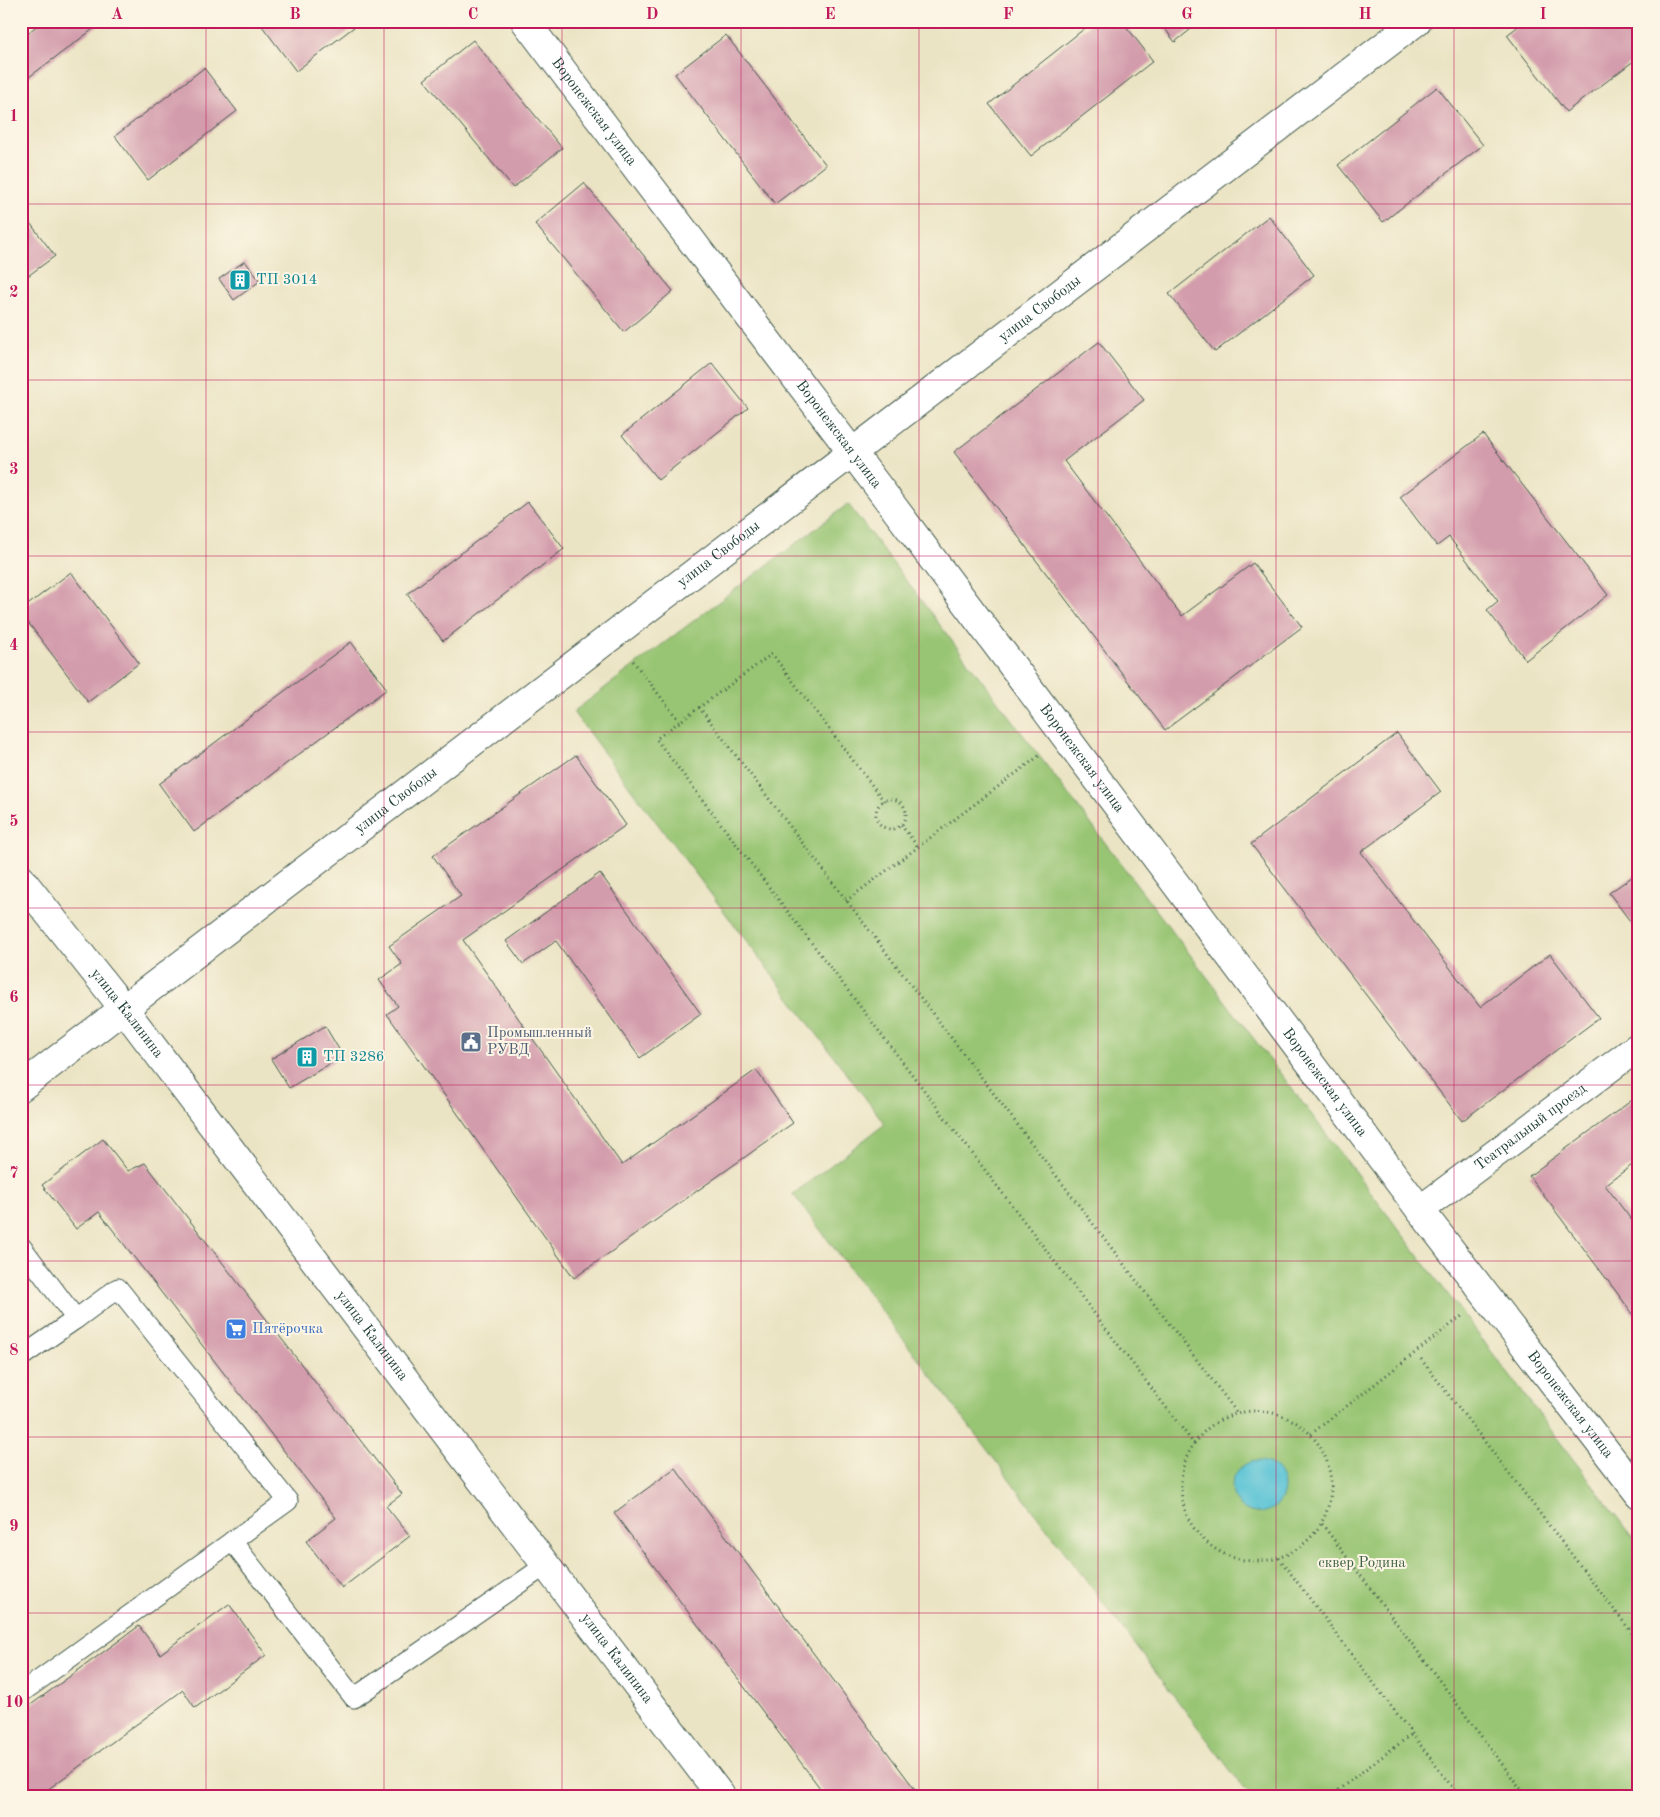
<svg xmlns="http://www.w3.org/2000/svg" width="1660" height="1817" viewBox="0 0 1660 1817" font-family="'Old Standard TT',serif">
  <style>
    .green { fill: #98c573; stroke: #5c8154 }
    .water { fill: #59c3d5; stroke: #3c8084 }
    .building { fill: #d39cac }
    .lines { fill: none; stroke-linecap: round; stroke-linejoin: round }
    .service-casing { stroke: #3e564a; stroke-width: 21 }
    .minor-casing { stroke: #3e564a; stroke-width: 30 }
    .tertiary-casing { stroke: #3e564a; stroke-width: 30 }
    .path { stroke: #3e564a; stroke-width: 3; stroke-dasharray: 1 4; stroke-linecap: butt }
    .service { stroke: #fff; stroke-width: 19 }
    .minor { stroke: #fff; stroke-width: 28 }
    .tertiary { stroke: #fff; stroke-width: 28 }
    .grid { fill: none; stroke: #c2185b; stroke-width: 1; stroke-opacity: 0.55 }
    .labels { text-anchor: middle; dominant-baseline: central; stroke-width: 4; stroke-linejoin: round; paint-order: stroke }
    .street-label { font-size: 15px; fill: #1f3d34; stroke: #fcf5e5 }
    .culture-label { font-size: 15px; fill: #0d838f; stroke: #fcf5e5; text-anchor: start }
    .service-label { font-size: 15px; fill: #4e5e75; stroke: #fcf5e5; text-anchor: start }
    .shop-label { font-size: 15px; fill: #366cbe; stroke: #fcf5e5; text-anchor: start }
    .park-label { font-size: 15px; fill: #3d5f44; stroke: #fcf5e5 }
    .neatline { fill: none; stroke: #c2185b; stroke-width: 2 }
    .grid-label { font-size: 16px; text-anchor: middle; font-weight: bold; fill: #c2185b }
  </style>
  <rect width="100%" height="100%" fill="#fcf5e5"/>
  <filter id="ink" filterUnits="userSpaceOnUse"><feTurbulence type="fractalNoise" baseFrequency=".02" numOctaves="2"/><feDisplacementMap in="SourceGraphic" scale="10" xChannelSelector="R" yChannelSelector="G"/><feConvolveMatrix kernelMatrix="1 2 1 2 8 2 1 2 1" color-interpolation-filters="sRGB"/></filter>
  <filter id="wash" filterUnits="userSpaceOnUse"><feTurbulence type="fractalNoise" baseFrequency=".0096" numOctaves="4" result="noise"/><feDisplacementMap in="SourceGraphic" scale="20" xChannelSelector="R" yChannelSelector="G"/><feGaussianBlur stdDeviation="1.12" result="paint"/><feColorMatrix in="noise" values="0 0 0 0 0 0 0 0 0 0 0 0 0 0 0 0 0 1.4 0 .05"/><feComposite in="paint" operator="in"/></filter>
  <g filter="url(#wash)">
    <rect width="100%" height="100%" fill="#ebe4c4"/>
    <path class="green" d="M848 504 1639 1546V1796H1250L793 1194 885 1124 573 712Z"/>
    <circle class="water" cx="1258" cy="1487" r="26"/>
    <g id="blocks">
      <g class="building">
        <path d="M43 21H104L21 83V38Z"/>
        <path d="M268 21H362L296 71 262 26Z"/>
        <path d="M1094 21H1122L1153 61 1031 156 989 104Z"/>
        <path d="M1159 21H1201L1175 42Z"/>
        <path d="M1525 21H1639V57L1566 112 1507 35Z"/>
        <path d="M726 35 826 165 775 204 675 74Z"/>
        <path d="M473 40 562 148 513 188 424 80Z"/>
        <path d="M204 68 237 111 148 180 115 136Z"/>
        <path d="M1437 87 1483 145 1383 222 1338 165Z"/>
        <path d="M584 183 673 291 624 332 535 224Z"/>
        <path d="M21 211 55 256 21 281Z"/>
        <path d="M1269 216 1314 275 1215 352 1169 294Z"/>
        <path d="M245 261 260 281 234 300 219 279Z"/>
        <path d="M1099 342 1144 400 1064 461 1182 616 1253 563 1302 627 1165 730 954 452Z"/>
        <path d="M712 363 748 408 658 480 622 435Z"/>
        <path d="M1483 434 1608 595 1526 660 1487 610 1498 601 1449 537 1437 546 1400 497Z"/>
        <path d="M528 502 564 549 443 641 407 594Z"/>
        <path d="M71 572 139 663 88 702 21 613V610Z"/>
        <path d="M351 642 387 689 194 832 159 784Z"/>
        <path d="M1397 733 1441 792 1361 852 1480 1007 1550 954 1599 1018 1462 1121 1251 844Z"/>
        <path d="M576 755 626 825 463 940 622 1165 756 1070 793 1123 574 1278 387 1014 398 1006 379 980 402 964 389 946 461 896 433 856Z"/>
        <path d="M1639 872V933L1609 893Z"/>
        <path d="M600 873 701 1014 640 1058 556 941 523 964 506 941Z"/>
        <path d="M325 1026 343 1056 289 1088 271 1059Z"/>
        <path d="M1639 1095V1160L1605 1185 1639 1230V1322L1529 1176Z"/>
        <path d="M103 1139 128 1171 145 1163 402 1494 386 1506 410 1536 342 1588 306 1541 336 1518 99 1212 76 1229 42 1185Z"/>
        <path d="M675 1468 920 1796H826L614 1513Z"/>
        <path d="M229 1604 266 1655 195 1708 183 1690 39 1796H21V1712L139 1626 160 1654Z"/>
        <path d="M550 1789 555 1796H541Z"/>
      </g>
    </g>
  </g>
  <g filter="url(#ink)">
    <use href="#blocks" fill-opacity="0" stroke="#3e564a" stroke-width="1"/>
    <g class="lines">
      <g class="service-casing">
        <g id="service">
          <path d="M21 1246 76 1319 21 1357"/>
          <path d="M232 1541 354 1698 546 1565"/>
          <path d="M21 1693 288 1501 118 1288 76 1319"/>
        </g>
      </g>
      <g class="minor-casing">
        <g id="minor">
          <path id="s1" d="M21 879 124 1009 721 1796"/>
          <path id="s2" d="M1420 1210 1639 1046"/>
        </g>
      </g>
      <g class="tertiary-casing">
        <g id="tertiary">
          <path id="s3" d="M525 21 889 501 1420 1210 1639 1494"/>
          <path id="s4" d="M21 1087 1417 21"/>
        </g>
      </g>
      <g class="path">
        <path d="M633 661 680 722"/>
        <path d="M699 707 1238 1414"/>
        <circle cx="891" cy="814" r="15"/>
        <path d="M884 801 772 654 656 739 1194 1444"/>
        <path d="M901 825 918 847"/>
        <path d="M846 901 1039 756"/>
        <path d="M1421 1359 1639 1642"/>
        <circle cx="1256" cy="1486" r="75"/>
        <path d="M1311 1434 1462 1316"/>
        <path d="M1322 1524 1526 1796"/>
        <path d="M1279 1558 1459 1796"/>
        <path d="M1330 1796 1412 1734"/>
      </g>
      <use href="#service" class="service"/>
      <use href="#minor" class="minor"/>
      <use href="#tertiary" class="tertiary"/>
    </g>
  </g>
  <path class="grid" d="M206 21V1796M384 21V1796M562 21V1796M741 21V1796M919 21V1796M1098 21V1796M1276 21V1796M1454 21V1796M21 204H1639M21 380H1639M21 556H1639M21 732H1639M21 908H1639M21 1085H1639M21 1261H1639M21 1437H1639M21 1613H1639"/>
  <defs>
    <g id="building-square" transform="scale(1.125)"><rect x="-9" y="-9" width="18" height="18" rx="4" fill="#0f9aa8" stroke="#fcf5e5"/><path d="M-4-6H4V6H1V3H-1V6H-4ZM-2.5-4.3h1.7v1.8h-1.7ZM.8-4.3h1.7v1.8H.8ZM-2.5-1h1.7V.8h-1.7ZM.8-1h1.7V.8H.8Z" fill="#fff"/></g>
    <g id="civic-square" transform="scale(1.125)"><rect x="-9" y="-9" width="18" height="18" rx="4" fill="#5c6f8a" stroke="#fcf5e5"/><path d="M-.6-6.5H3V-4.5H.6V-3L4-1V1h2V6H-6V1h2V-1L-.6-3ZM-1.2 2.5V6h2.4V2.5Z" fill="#fff"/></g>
    <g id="supermarket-square" transform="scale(1.125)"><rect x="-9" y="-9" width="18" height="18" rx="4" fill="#3f7fe0" stroke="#fcf5e5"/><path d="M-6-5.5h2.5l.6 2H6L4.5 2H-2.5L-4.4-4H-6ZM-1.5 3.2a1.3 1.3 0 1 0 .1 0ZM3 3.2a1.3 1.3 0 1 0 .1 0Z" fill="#fff"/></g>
  </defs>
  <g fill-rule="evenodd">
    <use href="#building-square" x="240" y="280"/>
    <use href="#civic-square" x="471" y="1042"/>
    <use href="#building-square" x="307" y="1057"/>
    <use href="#supermarket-square" x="236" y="1329"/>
  </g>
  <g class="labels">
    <g class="street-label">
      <text stroke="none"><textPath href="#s3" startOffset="114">Воронежская улица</textPath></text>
      <text stroke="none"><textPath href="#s4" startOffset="1282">улица Свободы</textPath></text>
      <text stroke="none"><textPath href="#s3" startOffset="519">Воронежская улица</textPath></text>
      <text stroke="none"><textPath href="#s4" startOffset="878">улица Свободы</textPath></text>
      <text stroke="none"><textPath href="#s3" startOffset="924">Воронежская улица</textPath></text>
      <text stroke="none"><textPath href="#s4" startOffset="472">улица Свободы</textPath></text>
      <text stroke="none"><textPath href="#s1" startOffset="171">улица Калинина</textPath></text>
      <text stroke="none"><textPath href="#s3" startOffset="1329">Воронежская улица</textPath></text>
      <text stroke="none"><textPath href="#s2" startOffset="138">Театральный проезд</textPath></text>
      <text stroke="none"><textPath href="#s1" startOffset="576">улица Калинина</textPath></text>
      <text stroke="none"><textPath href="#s3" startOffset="1734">Воронежская улица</textPath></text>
      <text stroke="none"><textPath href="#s1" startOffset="981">улица Калинина</textPath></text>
    </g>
    <g class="culture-label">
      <text x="256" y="280">ТП 3014</text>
      <text x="323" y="1057">ТП 3286</text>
    </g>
    <g class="service-label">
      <text x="487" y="1033">Промышленный<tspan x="487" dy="17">РУВД</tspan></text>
    </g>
    <g class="shop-label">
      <text x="252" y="1329">Пятёрочка</text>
    </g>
    <g class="park-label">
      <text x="1362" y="1563">сквер Родина</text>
    </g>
  </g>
  <rect width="1660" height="1817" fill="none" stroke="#fcf5e5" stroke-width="55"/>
  <rect x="28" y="28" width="1604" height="1762" class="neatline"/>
  <g class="grid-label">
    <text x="117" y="19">A</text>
    <text x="295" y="19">B</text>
    <text x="473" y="19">C</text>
    <text x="652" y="19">D</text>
    <text x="830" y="19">E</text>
    <text x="1008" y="19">F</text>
    <text x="1187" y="19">G</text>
    <text x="1365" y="19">H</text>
    <text x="1543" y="19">I</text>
    <text x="14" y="121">1</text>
    <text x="14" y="297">2</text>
    <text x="14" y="474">3</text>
    <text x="14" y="650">4</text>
    <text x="14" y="826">5</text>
    <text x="14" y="1002">6</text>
    <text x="14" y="1178">7</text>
    <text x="14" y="1355">8</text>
    <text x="14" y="1531">9</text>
    <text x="14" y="1707">10</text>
  </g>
</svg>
